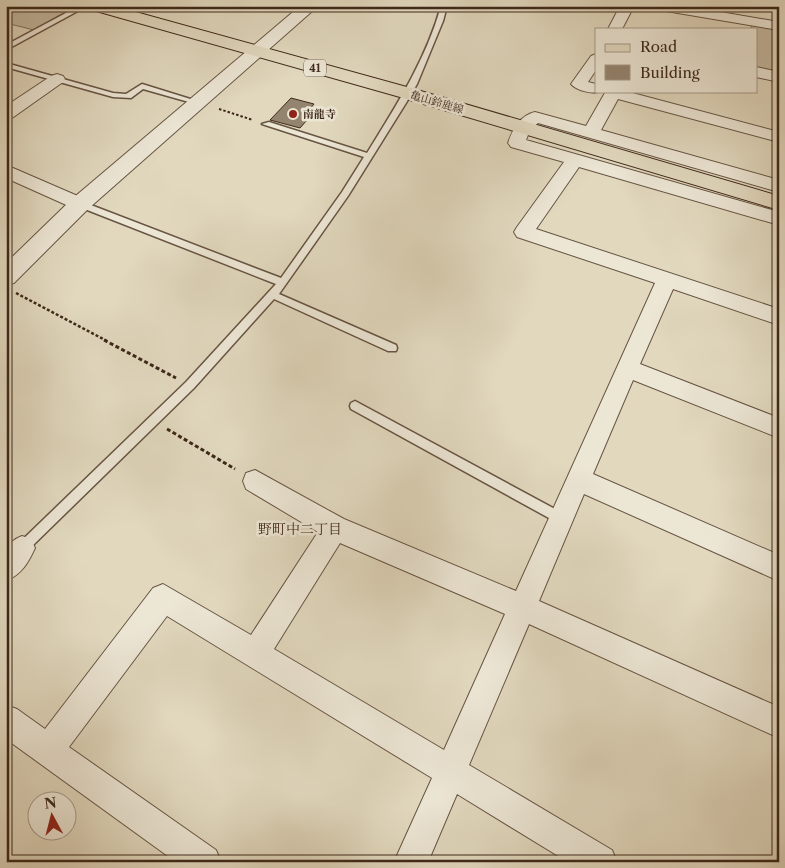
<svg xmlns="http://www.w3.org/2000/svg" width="785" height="868" viewBox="0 0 785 868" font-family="'Libre Caslon Text','Noto Serif JP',serif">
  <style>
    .green { fill: #c5baa2; stroke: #82715e }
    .building { fill: #93846f; stroke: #3e281a }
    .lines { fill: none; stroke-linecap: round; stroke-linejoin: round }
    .service-casing { stroke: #675443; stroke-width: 3 }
    .minor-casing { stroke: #675443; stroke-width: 2 }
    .tertiary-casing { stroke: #675443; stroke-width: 2 }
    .primary-casing { stroke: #3e281a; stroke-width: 2 }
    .path-far2 { stroke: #3e281a; stroke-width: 2; stroke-dasharray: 2.5 2; stroke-linecap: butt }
    .path-far1 { stroke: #3e281a; stroke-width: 2.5; stroke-dasharray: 3 2; stroke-linecap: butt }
    .path { stroke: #3e281a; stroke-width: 3; stroke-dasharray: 4 2.5; stroke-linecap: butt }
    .service { fill: #ece6d5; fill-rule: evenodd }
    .minor { fill: #ece6d5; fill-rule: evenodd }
    .tertiary { fill: #ece6d5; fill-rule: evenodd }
    .primary { fill: #e1d8be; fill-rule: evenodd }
    .poi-dot { fill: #8f2418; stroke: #ece6d5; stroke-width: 2 }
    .labels { text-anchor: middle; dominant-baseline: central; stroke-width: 5; stroke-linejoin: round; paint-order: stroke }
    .shield { fill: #ece6d5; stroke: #726152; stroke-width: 1 }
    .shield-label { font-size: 11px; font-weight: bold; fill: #3e281a }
    .far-street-label { font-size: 11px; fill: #3e281a; stroke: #ece6d5 }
    .far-poi-label { font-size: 11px; font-weight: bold; fill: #3e281a; stroke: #ece6d5; text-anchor: start }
    .neighbourhood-label { font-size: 14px; fill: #3e281a; stroke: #ece6d5 }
  </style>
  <rect width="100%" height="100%" fill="#e1d8be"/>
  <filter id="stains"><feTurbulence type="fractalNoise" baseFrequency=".004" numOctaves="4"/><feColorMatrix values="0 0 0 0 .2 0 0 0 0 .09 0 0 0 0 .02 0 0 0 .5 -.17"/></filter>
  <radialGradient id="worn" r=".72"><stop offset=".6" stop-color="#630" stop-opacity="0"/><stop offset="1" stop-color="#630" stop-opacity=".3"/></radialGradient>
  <g class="green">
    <path d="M6 6H58L71 11 58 16 34 30 6 23Z"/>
    <path d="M752 25 779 29V73L756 69V29H751Z"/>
  </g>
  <path class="building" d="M291 98 314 104 309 110 314 112 300 128 270 120Z"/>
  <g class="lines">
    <g class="service-casing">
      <g id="service">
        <path d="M79 6H87L6 50V45Z"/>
        <path d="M441 6H447L443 21 417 84 406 103 348 196 279 294 396 345 397 348 396 351H388L274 299 194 388 26 552 22 554 18 552 16 548 18 544 186 382 276 284 77 206V202H83L281 278 342 192 364 157 262 124 269 122 367 153C396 106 426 60 441 6Z"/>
        <path d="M6 63 113 93 126 94 142 84 200 102 196 104 143 89 131 98 113 97 6 67Z"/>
        <path d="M355 401 566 515 568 519 566 523 562 525 558 523 351 409 350 406 351 403Z"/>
      </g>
    </g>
    <g class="minor-casing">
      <g id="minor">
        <path d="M620 6H634L622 29H608Z"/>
        <path d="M653 6H697V8L779 22V30L660 10Z"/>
        <path d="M596 54V70L588 82 596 84V91H602C595 95 577 91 571 84L591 56Z"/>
        <path d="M756 67 779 72V82L756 77Z"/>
        <path d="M57 74 63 76 65 79 63 82 12 118 6 119V106L51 76Z"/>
        <path d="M606 91H625L779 132V142L618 99 601 130 779 180V192L538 123 530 130 526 140 779 212V225L579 167 536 229 779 309V325L673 289 640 364 779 418V438L633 380 593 474 779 555V581L584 494 539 601 779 707V738L529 624 469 765 612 850 617 862H568L457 794 428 862H394L432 778 167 616 69 747 216 850 221 862H176L6 739V705L17 709 45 729 153 588 163 584 251 635 318 532 246 489 243 481 246 473 255 470 344 519 516 591 655 283 517 237 514 232 517 227 564 162 511 147 508 143C513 129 519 116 535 112L586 126ZM340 543 505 614 444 750 274 649Z"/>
        <path d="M6 165 87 200 89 204 87 208 80 210 73 208 6 178Z"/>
        <path d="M22 536 31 539 35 548C28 563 22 574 6 581 6 562 2 543 22 536Z"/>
      </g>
    </g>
    <g class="tertiary-casing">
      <path id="tertiary" d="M300 6H318L88 209 14 283 6 285V263L72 199Z"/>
    </g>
    <g class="primary-casing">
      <path id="primary" d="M87 6H114L414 89 779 196V210L400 97 89 9Z"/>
    </g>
    <path class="path-far2" d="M219 109 253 120"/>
    <path class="path-far1" d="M16 293 107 341"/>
    <g class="path">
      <path d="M104 340 176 378"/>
      <path d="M167 429 235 469"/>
    </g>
    <use href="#service" class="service"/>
    <use href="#minor" class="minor"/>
    <use href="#tertiary" class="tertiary"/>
    <use href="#primary" class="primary"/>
  </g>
  <circle class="poi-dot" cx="293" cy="114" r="5"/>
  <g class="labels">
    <rect class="shield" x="304" y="59.5" width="22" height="17" rx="4"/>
    <g class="shield-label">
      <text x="315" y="68">41</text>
    </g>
    <g class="far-street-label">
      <text transform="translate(437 102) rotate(16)">亀山鈴鹿線</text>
    </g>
    <g class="far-poi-label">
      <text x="303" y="114">南龍寺</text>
    </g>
    <g class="neighbourhood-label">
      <text x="300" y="529">野町中二丁目</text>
    </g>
  </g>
  <rect width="785" height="868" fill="none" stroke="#e1d8be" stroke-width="25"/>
  <rect x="8" y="8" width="770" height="853" fill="none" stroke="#3e281a" stroke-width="2.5"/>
  <rect x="12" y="12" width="760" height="843" fill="none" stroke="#3e281a"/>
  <rect x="595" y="28" width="162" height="65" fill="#ece6d5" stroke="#a69a8a"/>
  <rect x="605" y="44" width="25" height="8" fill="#e1d8be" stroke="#a69a8a"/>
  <text x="640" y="52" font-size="15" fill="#3e281a">Road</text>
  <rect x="605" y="65" width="25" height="15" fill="#93846f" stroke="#a69a8a"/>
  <text x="640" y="78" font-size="15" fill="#3e281a">Building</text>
  <g transform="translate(52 816) rotate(353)"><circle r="24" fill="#ece6d5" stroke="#a69a8a"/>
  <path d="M0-4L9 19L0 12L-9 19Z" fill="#8f2418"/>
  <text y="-8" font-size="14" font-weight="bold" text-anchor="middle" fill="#3e281a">N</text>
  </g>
  <rect width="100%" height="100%" filter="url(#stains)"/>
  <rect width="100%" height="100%" fill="url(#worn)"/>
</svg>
